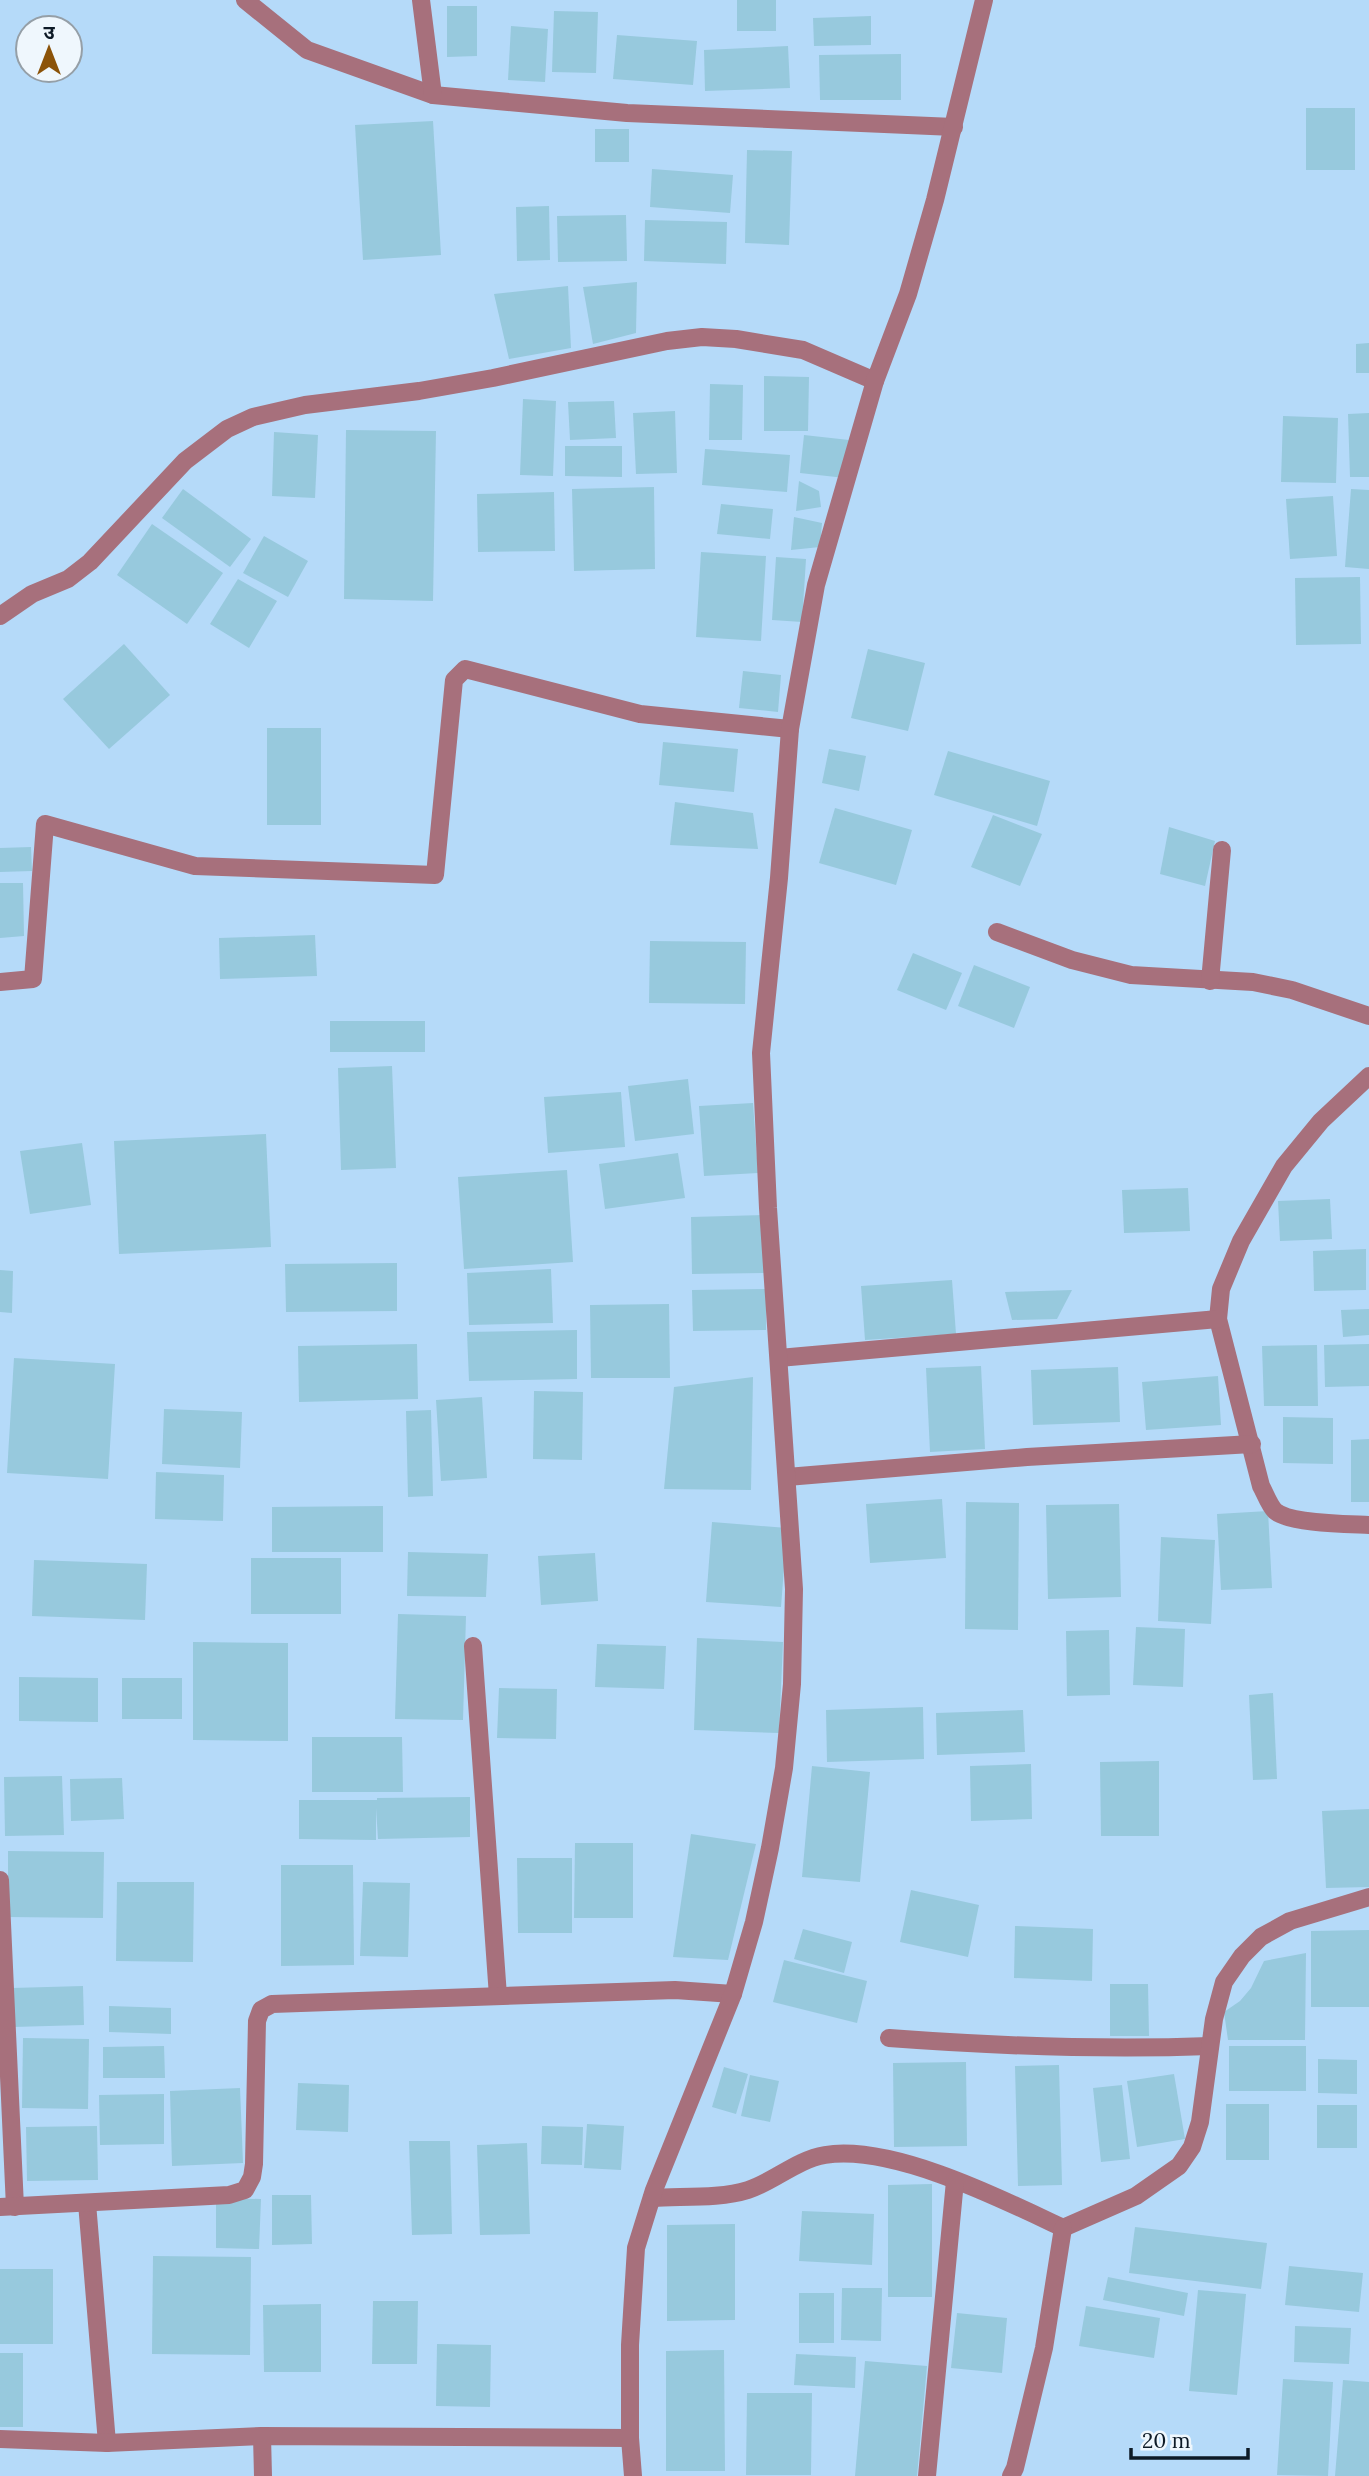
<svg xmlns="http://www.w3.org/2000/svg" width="1369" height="2476" viewBox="0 0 1369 2476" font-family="Lora,'Noto Sans Devanagari',serif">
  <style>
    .building { fill: #97c9dd }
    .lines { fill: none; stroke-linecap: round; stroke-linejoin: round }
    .minor { stroke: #a7707c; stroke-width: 18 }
  </style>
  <rect width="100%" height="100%" fill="#b5daf9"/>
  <g class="building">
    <rect x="737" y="0" width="39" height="31"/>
    <path d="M447 6H477V56L447 57Z"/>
    <path d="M554 11 598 12 596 73 552 72Z"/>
    <path d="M871 16V45L814 46 813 18Z"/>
    <path d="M511 26 548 29 545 82 508 80Z"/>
    <path d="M617 35 697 41 693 85 613 79Z"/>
    <path d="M788 46 790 88 705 91 704 50Z"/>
    <path d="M901 54V100H820L819 55Z"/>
    <rect x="1306" y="108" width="49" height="62"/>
    <path d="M433 121 441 255 363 260 355 125Z"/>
    <rect x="595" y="129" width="34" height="33"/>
    <path d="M747 150 792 151 789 245 745 243Z"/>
    <path d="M652 169 733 175 730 213 650 207Z"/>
    <path d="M549 206 550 260 517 261 516 207Z"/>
    <path d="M626 215 627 261 558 262 557 216Z"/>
    <path d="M645 220 727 222 726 264 644 261Z"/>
    <path d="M637 282 636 333 593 344 583 287Z"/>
    <path d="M568 286 571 348 509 359 494 294Z"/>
    <path d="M1369 343V373H1356V344Z"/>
    <path d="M764 376 809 377 808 431H764Z"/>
    <path d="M710 384 743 385 742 440H709Z"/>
    <path d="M523 399 556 401 553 476 520 475Z"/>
    <path d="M614 401 616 438 570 440 568 402Z"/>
    <path d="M675 411 677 473 636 474 633 413Z"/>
    <path d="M1369 413V477H1350L1348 414Z"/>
    <path d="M1283 416 1338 418 1336 483 1281 482Z"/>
    <path d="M346 430 436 431 433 601 344 599Z"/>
    <path d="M274 432 318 435 315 498 272 496Z"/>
    <path d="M804 435 849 440 845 478 800 473Z"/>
    <path d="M565 446H622V477L565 476Z"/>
    <path d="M705 449 790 455 787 492 702 485Z"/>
    <path d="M799 481 819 491 821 507 796 511Z"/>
    <path d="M654 487 655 569 574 571 572 489Z"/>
    <path d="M183 489 251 539 230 567 162 518Z"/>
    <path d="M1351 489 1369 490V569L1345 567Z"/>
    <path d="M554 492 555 551 478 552 477 494Z"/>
    <path d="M1333 496 1337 556 1290 559 1286 499Z"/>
    <path d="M721 504 773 509 770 539 717 534Z"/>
    <path d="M794 517 822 523 820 547 791 550Z"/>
    <path d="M152 524 223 573 187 624 117 575Z"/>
    <path d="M264 536 308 561 288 597 243 573Z"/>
    <path d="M701 552 766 556 761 641 696 637Z"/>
    <path d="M776 557 806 559 802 622 772 620Z"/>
    <path d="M1360 577 1361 644 1296 645 1295 578Z"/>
    <path d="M238 579 277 601 249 648 210 624Z"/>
    <path d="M124 644 170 695 109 749 63 699Z"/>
    <path d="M868 649 925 663 908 731 851 718Z"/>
    <path d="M743 671 781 675 778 712 739 708Z"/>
    <rect x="267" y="728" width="54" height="97"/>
    <path d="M663 742 738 749 734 792 659 785Z"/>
    <path d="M829 749 866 756 859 791 822 783Z"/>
    <path d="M948 751 1050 781 1037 826 934 795Z"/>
    <path d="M675 802 753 813 758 849 670 845Z"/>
    <path d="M835 808 912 830 896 885 819 863Z"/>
    <path d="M993 815 1042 834 1020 886 971 867Z"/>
    <path d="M1169 827 1215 841 1205 886 1160 874Z"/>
    <path d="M31 847 32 871 0 872V848Z"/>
    <path d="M0 883H23L24 936 0 938Z"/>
    <path d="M315 935 317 976 220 979 219 938Z"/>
    <path d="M650 941 746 942 745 1004 649 1003Z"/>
    <path d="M913 953 962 973 946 1010 897 990Z"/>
    <path d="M974 965 1030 987 1014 1028 958 1006Z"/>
    <rect x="330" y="1021" width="95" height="31"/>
    <path d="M392 1066 396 1168 341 1170 338 1068Z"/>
    <path d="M688 1079 694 1134 635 1141 628 1086Z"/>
    <path d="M621 1092 625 1147 548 1153 544 1097Z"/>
    <path d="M753 1103 758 1173 704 1176 699 1106Z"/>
    <path d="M266 1134 271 1247 119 1254 114 1141Z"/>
    <path d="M82 1143 91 1205 30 1214 20 1151Z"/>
    <path d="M678 1153 685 1198 605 1209 599 1164Z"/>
    <path d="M567 1170 573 1262 464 1269 458 1177Z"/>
    <path d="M1188 1188 1190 1231 1124 1233 1122 1190Z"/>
    <path d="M1330 1199 1332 1239 1280 1241 1278 1201Z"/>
    <path d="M765 1215 766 1273 692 1274 691 1217Z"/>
    <path d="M1366 1249V1290L1314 1291 1313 1251Z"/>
    <path d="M397 1263V1311L286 1312 285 1264Z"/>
    <path d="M551 1269 553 1323 469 1325 467 1273Z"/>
    <path d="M0 1270 13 1271 12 1313 0 1312Z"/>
    <path d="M952 1280 956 1334 865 1340 861 1286Z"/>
    <path d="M766 1289V1330L693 1331 692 1290Z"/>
    <path d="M1072 1290 1057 1319 1012 1320 1005 1292Z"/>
    <path d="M669 1304 670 1378H591L590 1305Z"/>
    <path d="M1369 1309V1335L1343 1337 1341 1310Z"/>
    <path d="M577 1330V1379L469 1381 467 1332Z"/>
    <path d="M417 1344 418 1399 299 1402 298 1346Z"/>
    <path d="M1369 1344V1386L1325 1387 1324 1345Z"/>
    <path d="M1317 1345 1318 1406H1264L1262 1346Z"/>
    <path d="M14 1358 115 1364 108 1479 7 1473Z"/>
    <path d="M981 1366 985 1449 930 1452 926 1368Z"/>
    <path d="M1118 1367 1120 1422 1033 1425 1031 1370Z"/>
    <path d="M1218 1376 1221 1425 1146 1430 1142 1382Z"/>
    <path d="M753 1377 751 1490 664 1489 674 1387Z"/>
    <path d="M534 1391 583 1392 582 1460 533 1459Z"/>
    <path d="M482 1397 487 1478 441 1481 436 1400Z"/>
    <path d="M164 1409 242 1412 240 1468 162 1464Z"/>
    <path d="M431 1410 433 1496 408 1497 406 1411Z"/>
    <path d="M1283 1417 1333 1418V1464L1283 1463Z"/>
    <path d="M1369 1439V1502H1351V1440Z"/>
    <path d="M156 1472 224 1475 223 1521 155 1519Z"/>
    <path d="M942 1499 946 1558 870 1563 866 1504Z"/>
    <path d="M966 1502 1019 1503 1018 1630 965 1629Z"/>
    <path d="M1119 1504 1121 1597 1048 1599 1046 1505Z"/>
    <path d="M383 1506V1552H272V1507Z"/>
    <path d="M1268 1511 1272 1588 1221 1590 1217 1514Z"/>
    <path d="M712 1522 787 1528 781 1607 706 1602Z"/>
    <path d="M1161 1537 1215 1540 1211 1624 1158 1621Z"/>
    <path d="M408 1552 488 1554 486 1597 407 1596Z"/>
    <path d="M595 1553 598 1601 541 1605 538 1556Z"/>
    <rect x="251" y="1558" width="90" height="56"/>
    <path d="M34 1560 147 1564 145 1620 32 1616Z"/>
    <path d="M398 1614 466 1616 463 1720 395 1719Z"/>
    <path d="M1136 1627 1185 1629 1183 1687 1133 1685Z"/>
    <path d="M1109 1630 1110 1695 1067 1696 1066 1631Z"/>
    <path d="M697 1638 783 1642 779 1733 694 1730Z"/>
    <path d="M193 1642 288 1643V1741L193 1740Z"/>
    <path d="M597 1644 666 1646 664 1689 595 1687Z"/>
    <path d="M19 1677 98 1678V1722L19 1721Z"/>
    <rect x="122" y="1678" width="60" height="41"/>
    <path d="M499 1688 557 1689 556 1739 497 1738Z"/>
    <path d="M1273 1693 1277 1779 1253 1780 1249 1695Z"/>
    <path d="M923 1707 924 1759 827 1762 826 1710Z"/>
    <path d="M1023 1710 1025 1752 937 1755 936 1713Z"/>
    <path d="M312 1737H402L403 1792H312Z"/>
    <path d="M1159 1761V1836H1101L1100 1762Z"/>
    <path d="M1031 1764 1032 1819 971 1821 970 1766Z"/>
    <path d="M812 1766 870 1772 860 1882 802 1877Z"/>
    <path d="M62 1776 64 1835 5 1836 4 1777Z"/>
    <path d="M122 1778 124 1819 71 1821 70 1779Z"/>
    <path d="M470 1797V1837L378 1839 376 1808V1840L299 1839V1800H377V1798Z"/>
    <path d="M1369 1809V1887L1326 1888 1322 1811Z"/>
    <path d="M691 1834 756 1844 728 1960 673 1957Z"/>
    <path d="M575 1843H633V1918H574Z"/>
    <path d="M8 1851 104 1852 103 1918 8 1917Z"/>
    <path d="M517 1858H572V1933H518Z"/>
    <path d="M281 1865H353L354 1965 281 1966Z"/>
    <path d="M117 1882H194L193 1962 116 1961Z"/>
    <path d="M363 1882 410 1883 408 1957 360 1956Z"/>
    <path d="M911 1890 979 1905 968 1957 900 1942Z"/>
    <path d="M1015 1926 1093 1929 1092 1981 1014 1978Z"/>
    <path d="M803 1929 852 1942 844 1973 794 1959Z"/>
    <path d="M1369 1930V2007H1311V1931Z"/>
    <path d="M1306 1953 1305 2040H1228L1224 2012 1240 2001 1251 1988 1264 1961Z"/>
    <path d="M784 1960 867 1981 857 2023 773 2002Z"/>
    <path d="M1110 1984H1148L1149 2036H1110Z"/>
    <path d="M83 1986 84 2025 13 2027 12 1988Z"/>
    <path d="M109 2006 171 2008V2034L109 2032Z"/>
    <path d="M23 2038 89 2039 88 2109 22 2108Z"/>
    <path d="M164 2046 165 2078H103V2047Z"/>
    <rect x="1229" y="2046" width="77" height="45"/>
    <path d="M1318 2059 1357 2060V2094L1318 2093Z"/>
    <path d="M966 2062 967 2146 894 2147 893 2063Z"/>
    <path d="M1059 2065 1062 2185 1018 2186 1015 2066Z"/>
    <path d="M724 2067 748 2074 736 2114 712 2107Z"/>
    <path d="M1174 2074 1185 2139 1137 2147 1127 2081Z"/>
    <path d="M750 2075 779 2081 770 2122 741 2116Z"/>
    <path d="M298 2083 349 2085 348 2132 296 2130Z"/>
    <path d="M1122 2085 1130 2159 1101 2162 1093 2088Z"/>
    <path d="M240 2088 243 2163 172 2166 170 2091Z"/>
    <path d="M164 2094V2144L100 2145 99 2095Z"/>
    <rect x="1226" y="2104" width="43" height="56"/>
    <rect x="1317" y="2105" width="40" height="43"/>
    <path d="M587 2124 624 2126 621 2170 584 2168Z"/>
    <path d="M97 2126 98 2180 27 2181 26 2127Z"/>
    <path d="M542 2126 583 2127 582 2165 541 2164Z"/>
    <path d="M409 2141H450L452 2234 412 2235Z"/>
    <path d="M527 2143 530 2234 480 2235 477 2145Z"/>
    <path d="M932 2184V2297H888V2185Z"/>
    <path d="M272 2195H311L312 2244 272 2245Z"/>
    <path d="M216 2198 261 2199 259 2249 216 2248Z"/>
    <path d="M802 2211 874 2214 872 2265 799 2261Z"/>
    <path d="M735 2224V2320L667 2321V2225Z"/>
    <path d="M1135 2227 1267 2243 1261 2289 1129 2273Z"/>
    <path d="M153 2256 251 2257 250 2355 152 2354Z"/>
    <path d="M1289 2266 1363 2273 1359 2312 1285 2305Z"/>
    <rect x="0" y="2269" width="53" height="75"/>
    <path d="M1108 2277 1188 2293 1184 2316 1103 2300Z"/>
    <path d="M842 2288H882L881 2341 841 2340Z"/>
    <path d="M1198 2290 1246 2294 1237 2395 1189 2391Z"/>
    <rect x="799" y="2293" width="35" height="50"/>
    <path d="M373 2301H418L417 2364H372Z"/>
    <path d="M321 2304V2372H264L263 2305Z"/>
    <path d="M1086 2306 1160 2318 1154 2358 1079 2346Z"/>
    <path d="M957 2313 1007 2318 1002 2373 951 2368Z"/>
    <path d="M1295 2326 1351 2328 1349 2364 1294 2362Z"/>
    <path d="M437 2344 491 2345 490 2407 436 2406Z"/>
    <path d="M724 2350 725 2471H666V2351Z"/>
    <rect x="0" y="2353" width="23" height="74"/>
    <path d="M796 2354 856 2357 855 2388 794 2385Z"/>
    <path d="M865 2361 927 2366 917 2476H855Z"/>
    <path d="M1283 2379 1333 2382 1328 2476 1277 2475Z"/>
    <path d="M1343 2380 1369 2382V2476H1335Z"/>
    <path d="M747 2393H812L811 2475H746Z"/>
  </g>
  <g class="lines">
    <g class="minor">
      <path d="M245 0 307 50 433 95 627 113 954 127"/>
      <path d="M421 0 433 95"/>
      <path d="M0 616 32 594 68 579 90 562 185 461 227 429 253 417 305 405 419 391 493 378 667 341 702 337 736 339 803 350 875 381"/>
      <path d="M997 932 1072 960 1131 975 1253 982 1292 990 1369 1016"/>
      <path d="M1210 981 1222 850"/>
      <path d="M0 982 33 979 45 824 195 866 435 875 454 680 465 669 640 714 790 729"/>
      <path d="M1369 1076 1321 1121 1284 1166 1241 1241 1221 1289 1218 1319 1261 1486C1265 1493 1269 1505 1275 1511 1290 1524 1349 1524 1369 1525"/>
      <path d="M779 1358 1218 1319"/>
      <path d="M787 1477 1027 1457 1252 1444"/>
      <path d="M473 1646 498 1996"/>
      <path d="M0 1880 15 2207"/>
      <path d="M889 2038C996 2046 1103 2050 1210 2046"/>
      <path d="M652 2198C681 2196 720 2199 748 2190 775 2181 796 2160 825 2155 892 2144 1002 2199 1063 2228L1136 2196 1179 2166 1192 2147 1200 2122 1214 2019 1224 1982 1242 1956 1261 1937 1290 1921 1369 1897"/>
      <path d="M87 2203 107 2443"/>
      <path d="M0 2207 229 2195 245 2190 252 2177 254 2164 257 2021 261 2010 272 2004 675 1990 733 1994"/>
      <path d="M262 2436 263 2476"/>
      <path d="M0 2439 107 2443 262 2436 630 2438"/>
      <path d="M633 2476 630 2438V2345L636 2248 654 2190 733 1994 754 1922 770 1848 784 1768 792 1684 794 1589 768 1208 761 1053 779 878 790 729 816 585 875 381 908 294 935 200 984 0"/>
      <path d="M927 2476 955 2181"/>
      <path d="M1011 2476 1015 2468 1044 2348 1063 2228"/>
    </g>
  </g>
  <g transform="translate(49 49)"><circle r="33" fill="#eff7fd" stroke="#959fa7" stroke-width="2"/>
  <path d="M0-5L12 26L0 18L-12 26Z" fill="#8b5309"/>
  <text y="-10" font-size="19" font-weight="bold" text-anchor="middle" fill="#0d1a26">उ</text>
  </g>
  <path d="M1131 2448v10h117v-10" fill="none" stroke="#0d1a26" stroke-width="3.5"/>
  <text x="1142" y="2448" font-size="21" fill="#0d1a26" stroke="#eff7fd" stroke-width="5" paint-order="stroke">20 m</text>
</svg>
